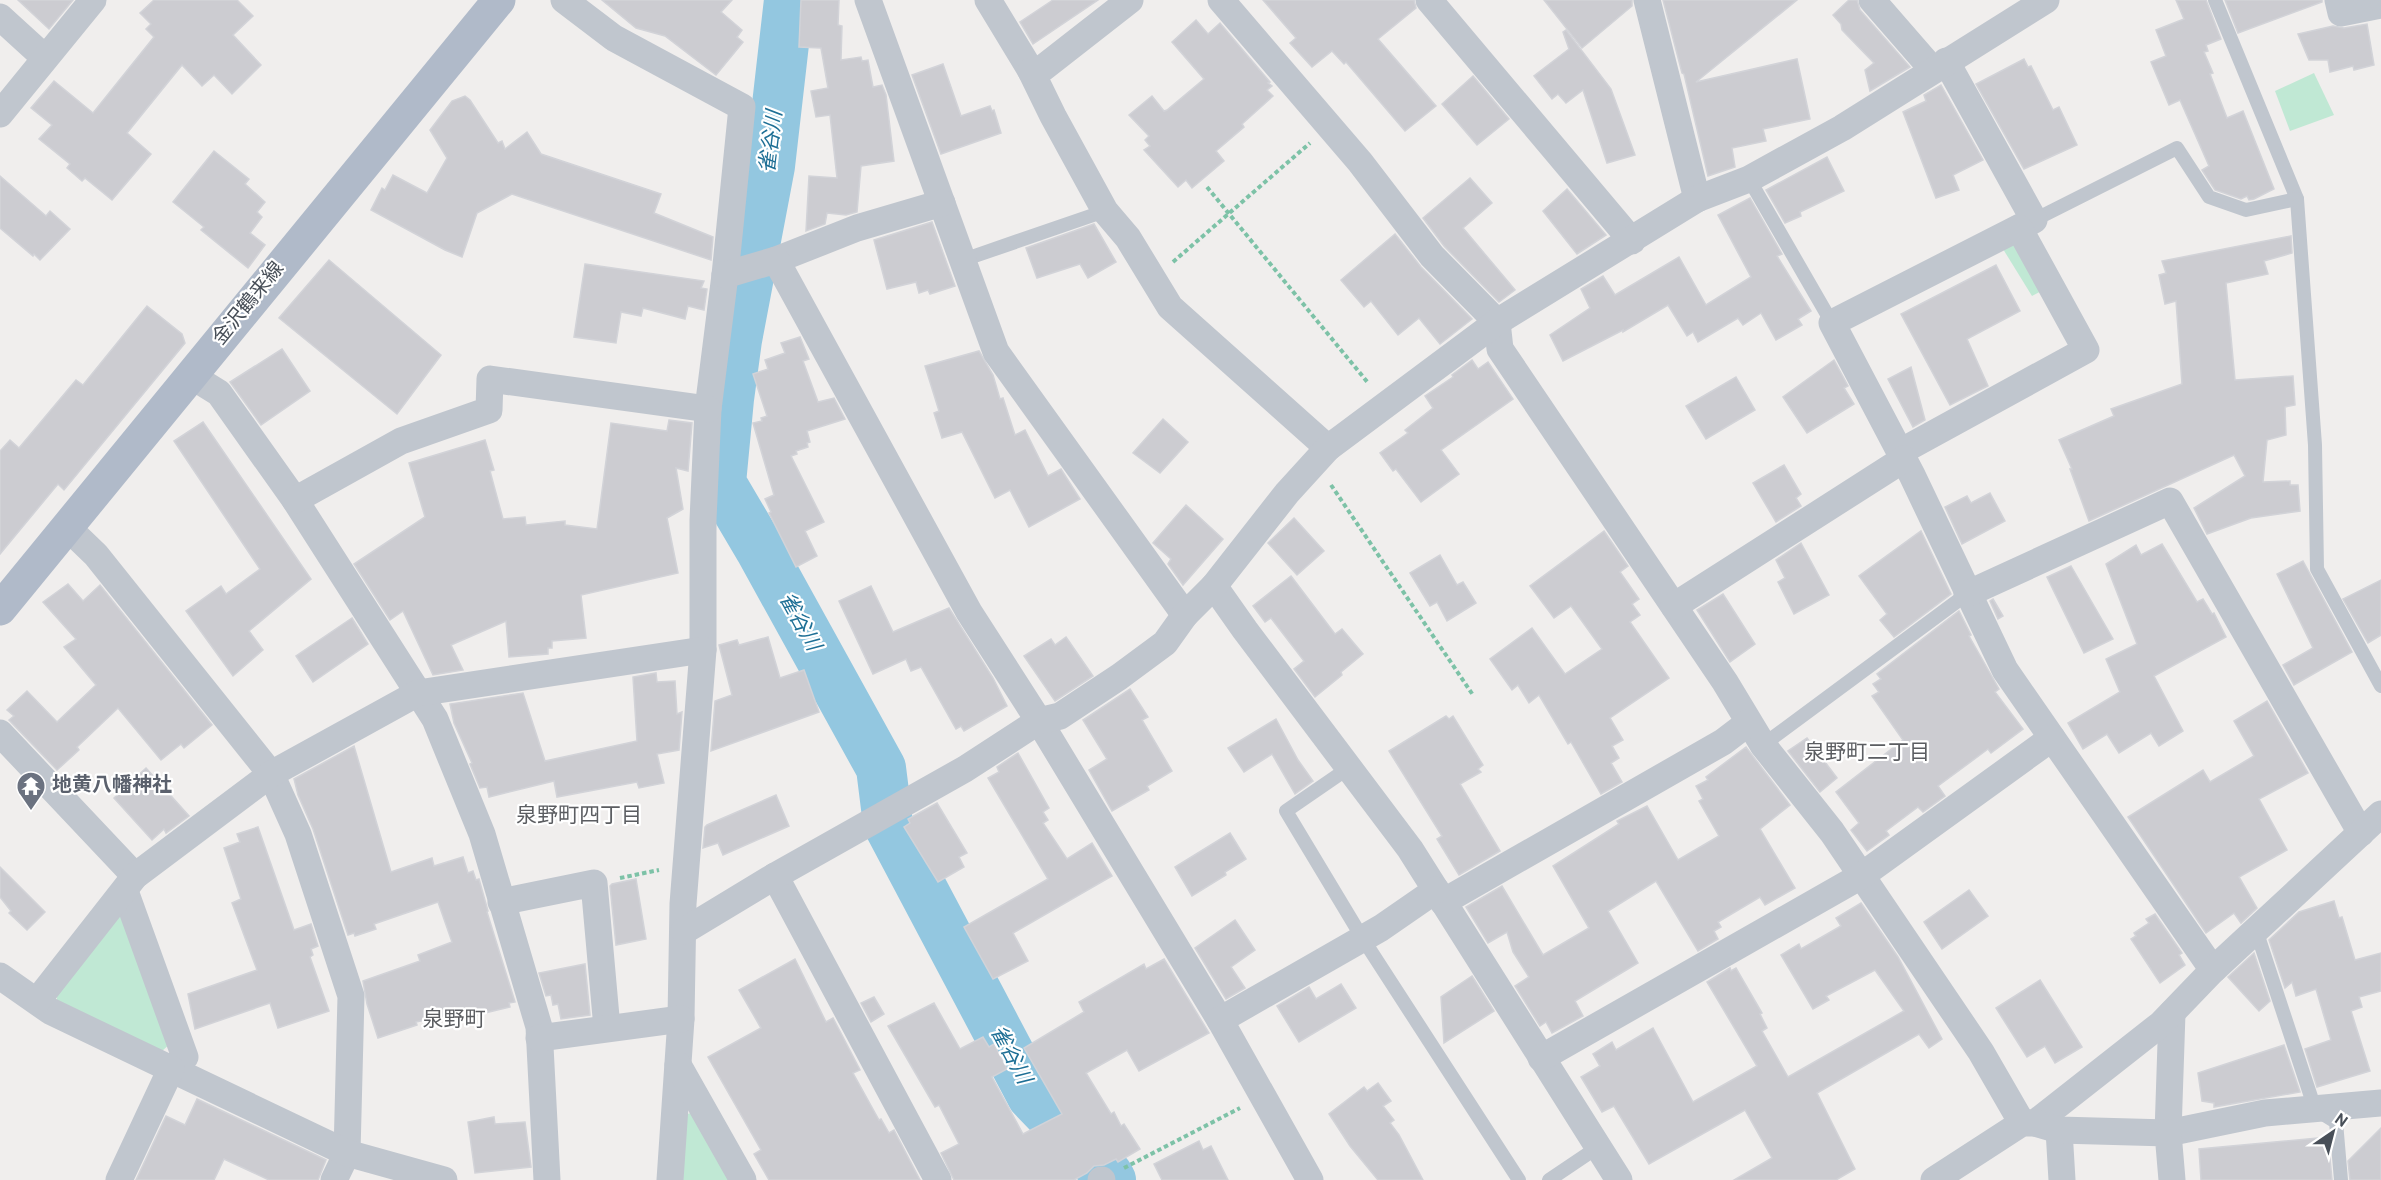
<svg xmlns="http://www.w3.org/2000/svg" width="2381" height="1180" viewBox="0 0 2381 1180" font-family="Overpass,'Noto Sans JP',sans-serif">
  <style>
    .green { fill: #c0e8d4 }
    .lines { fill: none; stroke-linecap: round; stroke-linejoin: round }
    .river { stroke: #93c7e0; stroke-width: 50 }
    .building { fill: #ccccd1; stroke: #d2d3d8; stroke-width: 1.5 }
    .path { stroke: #7dc2a7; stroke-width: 4; stroke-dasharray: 4.5 3; stroke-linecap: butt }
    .lane { stroke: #c0c6ce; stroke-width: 14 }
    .street { stroke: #c0c6ce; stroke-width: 27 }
    .primary { stroke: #b0bac9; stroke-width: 33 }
    .labels { text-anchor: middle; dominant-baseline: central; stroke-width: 4.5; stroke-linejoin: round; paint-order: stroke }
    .street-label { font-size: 20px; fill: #484f58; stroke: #fff }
    .worship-label { font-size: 20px; font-weight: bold; fill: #5b616d; stroke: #fff; text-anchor: start }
    .water-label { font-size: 21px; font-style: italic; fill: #1e6f95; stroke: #fff }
    .neighbourhood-label { font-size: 21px; fill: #5b5d61; stroke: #fff }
  </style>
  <rect width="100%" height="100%" fill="#f0eeed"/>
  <g class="green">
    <path d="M2314 73 2334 115 2290 131 2275 91Z"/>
    <path d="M2021 239 2049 287 2032 296 2003 249Z"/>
    <path d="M117 912 127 916 171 1043 162 1051 57 1000 56 988Z"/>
    <path d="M696 1111 734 1180H683L685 1115Z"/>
  </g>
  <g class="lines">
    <path class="river" d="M789 0 770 166 737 340 729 399 721 483 760 549 881 768 888 824 1032 1096 1108 1175 1111 1180"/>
  </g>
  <g class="building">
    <path d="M18 0H73L49 29Z"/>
    <path d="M154 0H237L253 16 233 35 261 65 232 94 214 75 202 86 182 65 127 133 151 154 112 200 85 178 82 181 67 168 70 164 39 139 52 125 31 108 54 81 93 113 154 37 146 29 151 24 140 13Z"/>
    <path d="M602 0H732L721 12 742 30 737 37 743 42 716 75 665 36 636 28Z"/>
    <path d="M801 0H839L838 25 842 26 841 60 861 57 862 61 868 60 873 87 882 85 886 95 894 161 861 166 857 212 846 215 827 213 825 224 806 231 809 176 837 178 830 115 816 117 811 91 828 88 821 48 799 47Z"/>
    <path d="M1053 0H1098L1033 44 1020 22Z"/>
    <path d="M1263 0H1414L1416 8 1378 39 1436 106 1405 131 1346 62 1344 64 1332 51 1312 67 1290 43 1296 38Z"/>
    <path d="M1544 0H1632V6L1582 48Z"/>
    <path d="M1663 0H1797L1696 82 1797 59 1810 119 1763 129 1766 141 1732 148 1735 167 1708 176 1684 74 1682 73Z"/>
    <path d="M1849 0H1857L1860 10 1910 67 1870 91 1865 70 1874 63 1842 30 1841 24 1833 15Z"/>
    <path d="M2176 0H2206L2221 39 2206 45 2208 51 2204 52 2213 73 2210 74 2227 118 2243 111 2274 189 2254 199 2249 200 2247 196 2241 199 2215 190 2202 170 2209 166 2180 100 2169 105 2151 62 2166 56 2156 30 2184 19Z"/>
    <path d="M2225 0H2322V2L2238 33Z"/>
    <path d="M1196 20 1208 34 1220 23 1270 82 1268 83 1272 86 1267 90 1273 96 1242 124 1244 127 1216 151 1224 161 1192 188 1186 180 1178 187 1144 150 1150 146 1145 140 1149 136 1129 115 1152 96 1164 111 1167 110 1204 79 1172 42Z"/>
    <path d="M2367 24 2374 65 2354 70 2353 66 2330 72 2328 60H2309L2298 34 2333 26 2344 28Z"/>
    <path d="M1566 30 1611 89 1635 155 1607 163 1583 90 1566 103 1558 94 1552 99 1534 76 1569 49 1563 32Z"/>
    <path d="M2024 59 2028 67 2031 66 2053 110 2059 107 2077 145 2024 169 1976 84Z"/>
    <path d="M943 64 961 116 990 106 992 111 994 110 1001 133 941 154 912 75Z"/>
    <path d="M1473 76 1509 119 1477 145 1442 104Z"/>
    <path d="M1941 85 1983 160 1953 175 1959 190 1936 198 1903 112 1926 101 1924 95Z"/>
    <path d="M465 96 470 100 498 143 502 141 505 149 527 132 541 154 661 194 654 213 713 237 711 260 512 194 477 213 462 257 445 250 371 210 382 188 385 190 393 175 427 193 447 158 430 130 452 101Z"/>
    <path d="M214 151 249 179 245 184 265 202 257 212 262 217 250 233 265 245 248 268 201 230 204 227 173 202Z"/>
    <path d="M1827 157 1844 191 1800 212 1801 216 1785 223 1766 190Z"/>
    <path d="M0 176 46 216 50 211 70 229 40 260 34 254 33 256 0 228Z"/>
    <path d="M1470 178 1492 203 1463 228 1515 290 1499 302 1444 246 1423 218Z"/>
    <path d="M1567 189 1606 235 1577 254 1543 211Z"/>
    <path d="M1750 198 1782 254 1777 256 1811 311 1798 319 1802 325 1776 340 1761 313 1743 325 1738 318 1698 342 1693 332 1687 336 1668 305 1623 332V330L1563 361 1550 335 1590 308 1581 289 1603 276 1615 295 1679 257 1706 305 1751 277 1718 215Z"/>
    <path d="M932 222 955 286 930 294 928 290 919 293 916 282 887 289 874 240Z"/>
    <path d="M1094 224 1116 262 1088 278 1080 264 1037 278 1026 248Z"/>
    <path d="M1395 234 1421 267 1472 319 1440 344 1419 318 1398 335 1371 301 1364 307 1341 280Z"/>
    <path d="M2291 236 2292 253 2264 261 2268 274 2226 283 2235 380 2293 376 2295 405 2285 407 2286 435 2267 440 2263 482 2290 481V485H2298L2300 511 2251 518 2207 534 2194 508 2245 476 2234 455 2089 521 2070 469H2072L2059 440 2114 416 2111 409 2182 384 2176 301 2165 304 2159 275 2166 273 2162 261Z"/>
    <path d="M329 260 441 355 397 414 279 318Z"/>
    <path d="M585 264 704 281 701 288 707 289 704 310 688 306 685 319 643 308 641 316 621 312 616 343 574 337Z"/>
    <path d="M1996 265 2020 311 1967 339 1988 386 1950 405 1901 314Z"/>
    <path d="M147 306 182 334 185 343 64 490 58 484 0 554V451L10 440 19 448 76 380 83 385Z"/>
    <path d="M800 337 809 359 803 361 818 402 834 398 845 419 807 431 810 442 807 443 808 447 796 451 797 454 791 456 824 522 805 531 817 556 796 567 769 513 771 512 765 499 774 495 753 423 762 421 761 418 767 416 753 374 768 369 765 360 785 353 781 343Z"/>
    <path d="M282 349 310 391 261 425 230 382Z"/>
    <path d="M979 351 993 375 1000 399 1003 398 1015 435 1025 430 1048 476 1061 469 1080 499 1029 527 1010 490 995 498 962 432 942 438 934 413 939 411 925 366Z"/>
    <path d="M1472 360 1478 369 1488 362 1513 399 1441 450 1459 474 1421 502 1396 469 1393 471 1380 453 1408 433 1405 430 1433 408 1425 396 1453 377 1452 375Z"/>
    <path d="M1834 360 1848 386 1844 388 1854 404 1807 433 1783 397Z"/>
    <path d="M1911 367 1925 420 1913 427 1888 379Z"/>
    <path d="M1736 377 1755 410 1706 439 1686 406Z"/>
    <path d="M1163 419 1188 442 1160 473 1133 453Z"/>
    <path d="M669 420 692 423 688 471 676 468 683 509 667 518 678 573 581 595 586 638 552 641V648H548V654L509 657 506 621 451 645 463 670 433 675 403 611 390 620 354 564 425 517 409 463 485 440 494 470 490 471 503 519 525 517 526 525 565 521V525L597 529 611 423 667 431Z"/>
    <path d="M203 422 311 579 249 631 263 650 233 676 186 611 221 586 226 594 260 569 174 441Z"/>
    <path d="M1784 465 1801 494 1796 498 1801 506 1776 522 1753 483Z"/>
    <path d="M1990 493 2005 521 1962 544 1945 507 1967 496 1971 503Z"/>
    <path d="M1186 505 1223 539 1183 585 1168 564 1171 559 1153 543Z"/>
    <path d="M1294 518 1324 551 1297 575 1268 543Z"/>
    <path d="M1604 531 1628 566 1620 572 1639 599 1632 604 1640 615 1630 622 1669 678 1610 718 1623 740 1612 746 1619 758 1611 763 1622 782 1601 794 1571 742 1568 744 1539 695 1529 703 1518 685 1512 690 1490 659 1532 628 1565 674 1602 649 1571 606 1554 618 1530 586Z"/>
    <path d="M1921 531 1951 594 1894 637 1880 620 1887 614 1859 576Z"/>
    <path d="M1801 543 1829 595 1794 614 1778 582 1785 578 1776 560Z"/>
    <path d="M2162 544 2197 602 2203 599 2212 614 2214 613 2226 637 2154 676 2183 731 2159 746 2151 733 2119 753 2107 734 2083 749 2068 723 2120 692 2106 659 2137 644 2106 564 2136 545 2141 555Z"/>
    <path d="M1440 555 1457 585 1463 582 1476 603 1447 621 1437 602 1430 606 1410 573Z"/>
    <path d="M2303 561 2352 652 2294 685 2283 665 2313 648 2277 574Z"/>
    <path d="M2071 566 2113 639 2084 653 2047 577Z"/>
    <path d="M1291 576 1335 634 1342 629 1363 654 1341 672 1342 675 1315 697 1294 669 1304 661 1271 618 1265 622 1253 606Z"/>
    <path d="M2381 580V635L2368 643 2343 599Z"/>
    <path d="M68 584 83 601 100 585 212 725 184 748 181 744 161 760 118 708 77 747 79 750 57 770 9 720 14 716 7 710 27 691 57 722 96 685 64 647 76 639 43 602Z"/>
    <path d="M871 586 893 632 949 608 993 678 1007 706 964 731 961 726 956 729 921 667 911 671 906 659 873 674 839 601Z"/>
    <path d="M1723 594 1755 644 1730 662 1697 610Z"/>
    <path d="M1993 599 2003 616 1998 619 1990 601Z"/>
    <path d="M1959 611 1971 635 1969 636 1999 689 1995 692 2023 729 1991 753 1988 749 1938 786 1945 796 1923 812 1918 807 1886 831 1889 835 1867 851 1851 830 1859 823 1836 792 1903 740 1872 696 1879 692 1873 684 1881 679 1877 674Z"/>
    <path d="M352 618 368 644 313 682 296 656Z"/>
    <path d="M768 637 780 678 804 670 819 712 711 751 715 701 732 695 719 645 737 640 739 645Z"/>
    <path d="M1066 637 1093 676 1055 701 1024 656 1051 639 1055 645Z"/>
    <path d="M656 673 657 682 675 681 677 714 682 712 679 750 657 754 664 783 639 788 637 782 557 797 554 781 489 797 487 787 480 788 470 764 472 763 454 723 450 704 523 693 545 761 637 741 633 677Z"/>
    <path d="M1130 689 1148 717 1142 720 1172 771 1147 786 1149 790 1112 811 1089 770 1107 759 1083 720Z"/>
    <path d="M2267 701 2308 773 2259 799 2287 850 2239 877 2257 908 2241 923 2234 913 2206 933 2128 817 2203 770 2210 782 2254 756 2234 721Z"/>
    <path d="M1446 716 1449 719 1453 716 1483 765 1478 769 1481 772 1460 784 1500 851 1459 875 1437 839 1442 836 1389 751Z"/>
    <path d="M1276 719 1298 760 1313 781 1295 794 1272 754 1244 772 1228 748Z"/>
    <path d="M1807 738 1837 778 1820 792 1788 751Z"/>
    <path d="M354 746 391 872 432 858 434 866 463 857 468 873 473 871 476 880 479 879 488 911 487 912 515 1002 509 1003 510 1007 468 1017 467 1011 416 1022 417 1025 378 1038 367 1004 363 981 420 961 418 955 452 942 438 902 374 924 376 929 355 936 354 933 348 935 313 829 298 795 294 779Z"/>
    <path d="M1746 747 1790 805 1760 829 1795 888 1765 905 1760 897 1718 922 1721 927 1714 931 1718 939 1698 951 1656 881 1608 911 1638 963 1575 1001 1583 1016 1552 1033 1546 1022 1540 1026 1515 986 1529 977 1513 952 1507 932 1488 943 1466 907 1502 886 1543 955 1589 928 1553 866 1619 824 1617 821 1647 806 1678 860 1719 836 1699 801 1703 799 1696 786 1708 780 1706 777Z"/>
    <path d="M1018 753 1049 808 1043 812 1048 820 1043 823 1067 859 1092 843 1112 876 1013 933 1028 961 993 979 964 927 1048 879 988 778 999 772 997 767Z"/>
    <path d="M146 768 189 816 166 833 164 829 152 840 114 798Z"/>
    <path d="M776 795 789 826 723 855 718 843 703 848 705 827 707 825Z"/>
    <path d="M937 803 967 853 959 857 964 867 938 882 904 827 910 823 908 819Z"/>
    <path d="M258 827 294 930 311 924 318 946 311 949 313 955 310 957 329 1011 278 1028 270 1003 195 1029 188 994 257 970 232 903 241 899 224 848 240 842 237 834Z"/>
    <path d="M1230 833 1246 859 1225 872 1226 875 1192 896 1175 867Z"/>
    <path d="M0 867 45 912 27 930 9 913 11 911 0 897Z"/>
    <path d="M636 879 646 939 616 945 610 886 612 884Z"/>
    <path d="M1969 890 1988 916 1942 949 1924 922Z"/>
    <path d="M2334 901 2339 918 2342 917 2355 960 2381 953V991L2359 997 2362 1007 2351 1011 2370 1071 2317 1087 2305 1049 2331 1040 2316 989 2296 996 2292 982 2285 988 2269 940 2299 912Z"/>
    <path d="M1861 903 1898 957 1942 1039 1929 1048 1919 1034 1817 1093 1855 1169 1836 1180H1734L1772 1158 1745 1110 1649 1164 1614 1106 1602 1112 1581 1077 1600 1066 1593 1054 1612 1042 1616 1050 1653 1028 1693 1102 1757 1066 1707 982 1730 968 1731 971 1736 968 1762 1013 1760 1014 1767 1028 1762 1031 1788 1077 1904 1011 1875 970 1826 996 1829 1000 1813 1009 1781 955 1799 944 1801 949 1841 926 1836 918Z"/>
    <path d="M2155 914 2182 953 2179 955 2185 965 2160 983 2131 939 2136 936 2134 933 2149 923 2146 919Z"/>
    <path d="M1235 920 1255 950 1231 967 1245 988 1226 999 1195 948Z"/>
    <path d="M2254 953 2270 1001 2259 1011 2228 977Z"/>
    <path d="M795 959 826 1022 833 1018 843 1037 860 1070 853 1073 879 1120 881 1119 889 1133 894 1130 920 1180H769L754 1154 761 1150 708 1057 761 1028 739 990Z"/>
    <path d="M1164 959 1209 1033 1139 1071 1127 1050 1086 1073 1111 1114 1114 1112 1121 1126 1124 1124 1140 1149 1118 1162 1116 1159 1104 1165 1094 1166 1087 1173 1074 1180H954L941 1153 959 1144 939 1105 935 1107 888 1026 934 1003 960 1049 983 1037 989 1047 994 1044 1007 1069 992 1077 1023 1134 1062 1114 1024 1048 1084 1012 1079 1002 1144 964 1146 969Z"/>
    <path d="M585 964 590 1015 561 1019 558 1004 553 1005 551 995 546 996 539 973Z"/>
    <path d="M1472 976 1494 1011 1444 1043 1441 997Z"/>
    <path d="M2040 980 2082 1047 2055 1063 2045 1046 2027 1057 1996 1008Z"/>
    <path d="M1341 984 1356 1008 1299 1042 1277 1006 1309 987 1316 999Z"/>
    <path d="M874 997 884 1014 871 1022 861 1003Z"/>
    <path d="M2284 1045 2300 1092 2214 1107V1103L2202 1101 2198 1073Z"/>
    <path d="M1378 1083 1391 1101 1383 1106 1394 1120 1390 1123 1399 1135 1423 1180H1378L1350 1146 1329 1114 1364 1087 1367 1091Z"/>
    <path d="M197 1099 326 1160 318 1180H269L224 1159 214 1180H136L166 1116 185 1125Z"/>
    <path d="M494 1117 495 1124 525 1122 531 1167 475 1173 468 1122Z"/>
    <path d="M2381 1128V1180H2350L2348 1161Z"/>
    <path d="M2328 1137 2332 1180H2201L2199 1149Z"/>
    <path d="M1199 1141 1203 1150 1211 1146 1228 1180H1162L1154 1164Z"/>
  </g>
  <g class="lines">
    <g class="path">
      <path d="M1207 187 1369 384"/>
      <path d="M1173 262 1310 143"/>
      <path d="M1331 485 1473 695"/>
      <path d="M620 878 659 870"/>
      <path d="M1124 1168 1240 1108"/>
    </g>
    <g class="lane">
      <path d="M2215 0 2297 199 2315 445 2317 569 2381 686"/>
      <path d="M1749 179 1832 323"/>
      <path d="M2034 220 2177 148 2209 197 2246 210 2297 199"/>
      <path d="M963 260 1105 211"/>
      <path d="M1763 745 1967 594"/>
      <path d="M1350 767 1286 811 1363 939 1519 1180"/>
      <path d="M2256 930 2315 1109 2336 1122 2341 1180"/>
      <path d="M1549 1180 1598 1147"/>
    </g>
    <g class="street">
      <path d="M564 0 614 38 742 107 725 275 708 409 703 520V650L683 904 681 1019 670 1180"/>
      <path d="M868 0 996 352 1185 615"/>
      <path d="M988 0 1031 71 1053 116 1105 211 1128 238 1170 307 1328 448"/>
      <path d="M1221 0 1360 162 1432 256 1497 322 1500 349 1725 682 1763 745 1832 832 1981 1052 2022 1123"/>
      <path d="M1429 0 1632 241"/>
      <path d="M1647 0 1697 199"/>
      <path d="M1872 0 1933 70"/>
      <path d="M2338 0 2341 13 2381 5"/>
      <path d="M0 17 45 58"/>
      <path d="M1946 61 2034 220 1832 323 1912 475 2005 670 2213 970"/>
      <path d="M1031 71 1043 68 1130 0"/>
      <path d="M0 114 93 0"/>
      <path d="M776 260 857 228 942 203"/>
      <path d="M725 275 776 260 969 612 1039 721 1220 1020 1310 1180"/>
      <path d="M190 375 219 393 295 500 435 719 482 834 539 1027 547 1180"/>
      <path d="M1900 452 2086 350 2019 228"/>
      <path d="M295 500 401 441 489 410 490 379 708 409"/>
      <path d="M68 528 96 555 271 774 298 834 351 996 347 1153 334 1180"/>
      <path d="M1214 586 1245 630 1410 849 1619 1180"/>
      <path d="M1967 594 2170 501 2361 833"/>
      <path d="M1674 606 1904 459"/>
      <path d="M0 733 135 876"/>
      <path d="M775 876 938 1180"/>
      <path d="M125 891 185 1057 171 1069 347 1153 444 1180"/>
      <path d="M501 902 594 883 607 1028"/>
      <path d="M1443 902 1723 742 1748 723"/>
      <path d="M684 931 775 876 965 769 1039 721 1060 716 1119 677 1165 643 1185 615 1214 586 1287 493 1328 448 1497 322 1697 199 1749 179 1842 128 2046 0"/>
      <path d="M0 976 50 1011 171 1069 119 1180"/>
      <path d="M37 1001 135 876 271 774 418 693 703 650"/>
      <path d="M2172 1013 2168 1133 2265 1113 2381 1103"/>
      <path d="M1220 1020 1381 928 1436 890"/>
      <path d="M539 1038 681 1019"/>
      <path d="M1541 1058 1861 876 2052 738"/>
      <path d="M678 1065 743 1180"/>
      <path d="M2035 1123 2161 1024 2213 970 2381 814"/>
      <path d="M2059 1130 2062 1180"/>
      <path d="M1101 1180H1102"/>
      <path d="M1934 1180 2022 1123H2035L2059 1130 2168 1133 2172 1180"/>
    </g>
    <path class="primary" d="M0 609 499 0"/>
  </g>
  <defs>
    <g id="temple-pin" transform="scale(1.5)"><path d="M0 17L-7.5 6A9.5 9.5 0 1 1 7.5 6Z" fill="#6b7280" stroke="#fff"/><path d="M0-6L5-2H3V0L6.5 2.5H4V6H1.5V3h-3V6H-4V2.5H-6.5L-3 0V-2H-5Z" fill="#fff"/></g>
  </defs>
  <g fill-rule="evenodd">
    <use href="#temple-pin" x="31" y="786"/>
  </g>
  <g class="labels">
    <g class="street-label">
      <text transform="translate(249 304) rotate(-51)">金沢鶴来線</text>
    </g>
    <g class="worship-label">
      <text x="52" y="786">地黄八幡神社</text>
    </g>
    <g class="water-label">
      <text transform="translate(772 142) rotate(-83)">雀谷川</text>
      <text transform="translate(799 622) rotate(61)">雀谷川</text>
      <text transform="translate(1010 1055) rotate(62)">雀谷川</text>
    </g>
    <g class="neighbourhood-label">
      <text x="1867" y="753">泉野町二丁目</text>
      <text x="579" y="816">泉野町四丁目</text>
      <text x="454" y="1020">泉野町</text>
    </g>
  </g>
  <g transform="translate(2333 1132) rotate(35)" stroke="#ffffff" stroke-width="4.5" paint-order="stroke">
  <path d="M0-4.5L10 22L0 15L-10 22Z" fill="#484f58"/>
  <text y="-9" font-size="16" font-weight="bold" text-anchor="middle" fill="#484f58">N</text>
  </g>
</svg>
